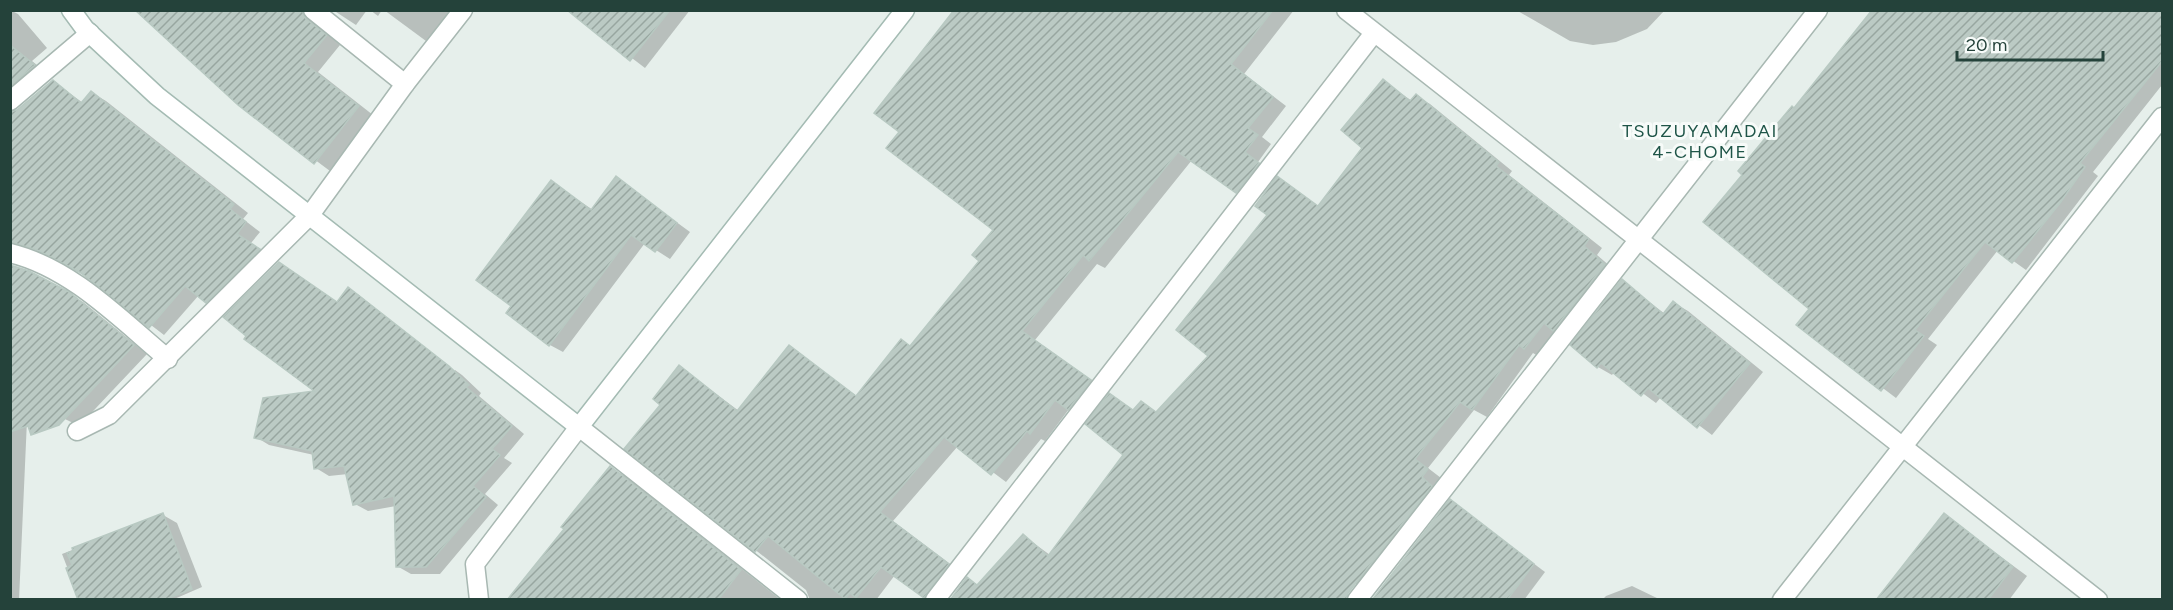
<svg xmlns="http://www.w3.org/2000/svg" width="2173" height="610" viewBox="0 0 2173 610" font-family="Figtree,sans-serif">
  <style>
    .shadow { fill: #0003 }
    .building { fill: url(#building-hatch); stroke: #b8c9c2; stroke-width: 1.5 }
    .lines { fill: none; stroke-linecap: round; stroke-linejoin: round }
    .street-casing { stroke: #a8b8b2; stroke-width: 21 }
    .secondary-casing { stroke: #a4bbb3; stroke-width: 21 }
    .street { stroke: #fff; stroke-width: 18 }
    .secondary { stroke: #fff; stroke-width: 18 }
    .labels { text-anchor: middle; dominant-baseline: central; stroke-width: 6; stroke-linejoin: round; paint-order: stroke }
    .neighbourhood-label { font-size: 18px; letter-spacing: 1.5px; fill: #1f5548; stroke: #f7fbf9 }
  </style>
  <defs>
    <pattern id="building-hatch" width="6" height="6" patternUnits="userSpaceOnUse" patternTransform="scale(1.5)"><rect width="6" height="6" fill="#bbcac4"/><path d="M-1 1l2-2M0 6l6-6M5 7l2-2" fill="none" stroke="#98a6a0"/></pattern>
  </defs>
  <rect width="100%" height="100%" fill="#e6efeb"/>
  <g class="shadow">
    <path d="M10 10 18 14 47 48 32 61 48 74 17 101 12 112 17 111 53 81 83 103 92 93 106 101 248 213 243 219 260 232 251 243 273 258 221 310 199 295 164 335 82 272 41 254 10 232Z"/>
    <path d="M267 10H320L317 24 340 45 318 72 373 115 330 171 239 103Z"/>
    <path d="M333 10H367L356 25Z"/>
    <path d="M370 10H382L378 16Z"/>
    <path d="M384 10H452L426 41Z"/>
    <path d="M569 10H690L645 68Z"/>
    <path d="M957 10H1294L1244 74 1286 106 1262 137 1271 144 1258 162 1272 172 1251 200 1192 160 1105 268 1097 264 1035 340 1104 389 1083 417 1069 409 1045 441 1041 439 1006 482 958 446 893 521 962 573 929 600 895 575 876 600H810L806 590 627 448 662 404 680 367 739 411 789 347 858 397 901 341 912 347 981 261 996 229 901 132Z"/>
    <path d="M1516 10H1665L1647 29 1616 42 1593 45 1570 41Z"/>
    <path d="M2162 10V85L2093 172 2098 176 2026 270 1998 250 1928 339 1937 345 1896 398 1798 324 1811 308 1795 110Z"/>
    <path d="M1383 81 1412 101 1416 96 1430 104 1512 171 1509 175 1602 248 1597 255 1618 273 1538 356 1533 353 1487 417 1474 410 1428 468 1441 478 1369 593 1326 563 951 600 967 579 978 585 1024 536 1050 555 1126 455 1110 395 1135 411 1141 403 1157 412 1210 356 1270 214 1278 178 1319 207 1365 147Z"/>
    <path d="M616 178 690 232 670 259 645 243 563 352 550 345 513 306 551 182 593 210Z"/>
    <path d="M10 266 83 302 147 354 79 426 65 419 31 330 19 600H10Z"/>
    <path d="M292 271 338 303 349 289 359 295 454 372 455 370 462 375 481 393 479 396 524 434 504 458 512 463 485 494 498 505 440 574H411L397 566 396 506 368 511 355 504 348 474 329 476 316 468 314 455 269 445 256 437 318 391Z"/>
    <path d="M1622 281 1665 314 1674 303 1688 311 1763 372 1712 435 1661 397 1656 403 1614 372 1612 375 1598 367 1572 345Z"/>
    <path d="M611 468 625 476 781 600H509L567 529Z"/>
    <path d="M1450 501 1545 572 1524 600H1374Z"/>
    <path d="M163 515 177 523 202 587 172 600H80L62 554Z"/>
    <path d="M1944 515 2027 576 2009 600H1908Z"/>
    <path d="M1632 586 1661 600H1602L1606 596Z"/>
  </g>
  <g class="building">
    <path d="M135 10H302L306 19 327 35 304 63 359 106 314 164 238 105Z"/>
    <path d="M567 10H670L630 61Z"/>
    <path d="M954 10H1273L1231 64 1273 97 1248 128 1258 135 1245 152 1259 163 1236 193 1178 152 1089 261 1083 255 1022 331 1091 380 1068 410 1055 400 1030 434 1027 431 991 475 944 437 880 512 949 564 924 598 881 567 856 598 850 593 845 599 768 536 755 552 624 449 660 405 653 399 679 365 737 411 789 345 856 396 901 339 910 346 979 261 972 255 993 230 886 148 899 132 874 113Z"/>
    <path d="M1872 10H2163V60L2080 163 2085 167 2060 203 2012 263 1985 242 1915 330 1924 336 1881 391 1796 325 1809 309 1703 222 1742 175 1738 171 1792 106 1794 108Z"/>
    <path d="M10 45 35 65 10 86Z"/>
    <path d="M1383 79 1410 101 1416 94 1499 162 1496 166 1589 239 1584 246 1605 264 1553 331 1544 323 1524 349 1519 345 1472 410 1460 402 1415 459 1428 469 1422 477 1432 486 1348 593 1346 600H950L967 577 977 585 1023 534 1048 556 1123 455 1085 424 1109 393 1133 410 1141 401 1156 412 1208 356 1176 330 1267 215 1255 206 1277 176 1318 206 1362 148 1341 130Z"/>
    <path d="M53 80 81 103 91 91 234 204 230 209 246 222 237 234 260 249 206 303 185 286 149 328 81 273 37 250 10 242V112L17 110Z"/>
    <path d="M616 176 677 223 655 252 631 235 549 346 506 313 511 306 476 280 551 180 591 210Z"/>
    <path d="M279 262 337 302 348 287 449 366 469 385 466 387 512 426 492 449 500 455 473 486 486 497 426 567H396L394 496 353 505 344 466 314 469 312 451 254 438 263 398 314 391 244 339 246 336 223 317Z"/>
    <path d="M10 265 29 271 69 292 134 345 59 425 31 435 28 426 10 432Z"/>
    <path d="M1622 279 1663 314 1673 301 1750 363 1697 428 1648 388 1641 396 1601 363 1597 368 1570 345Z"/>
    <path d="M610 466 741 570 718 600H507L564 529 561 527Z"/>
    <path d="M1450 499 1534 564 1507 600H1372Z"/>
    <path d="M163 513 192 589 164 600H78L66 568 72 565 67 553 73 551 72 548Z"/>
    <path d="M1944 513 2013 567 1988 600H1876Z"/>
  </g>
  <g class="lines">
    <g class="street-casing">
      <g id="street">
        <path d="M313 10 405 84"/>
        <path d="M1346 10 2098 600"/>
        <path d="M10 101 90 33"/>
        <path d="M10 253C72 268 121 320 168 359"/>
        <path d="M77 431 109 415 310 215 405 84 463 10"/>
        <path d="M479 600 475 564 579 427 798 600"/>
        <path d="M935 600 1374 33"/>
        <path d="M1357 600 1818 10"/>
        <path d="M1782 600 2162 117"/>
      </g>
    </g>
    <g class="secondary-casing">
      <path id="secondary" d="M71 10 85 29 157 96 579 427 905 10"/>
    </g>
    <use href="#street" class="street"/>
    <use href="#secondary" class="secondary"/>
  </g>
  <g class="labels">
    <g class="neighbourhood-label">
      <text x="1700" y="131">TSUZUYAMADAI<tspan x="1700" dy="21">4-CHOME</tspan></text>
    </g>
  </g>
  <rect width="2173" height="610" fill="none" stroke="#24423a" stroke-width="24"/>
  <path d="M1957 51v9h146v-9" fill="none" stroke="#24423a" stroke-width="3"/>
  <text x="1966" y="51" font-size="18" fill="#24423a" stroke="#f7fbf9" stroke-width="4.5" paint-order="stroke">20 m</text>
</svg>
